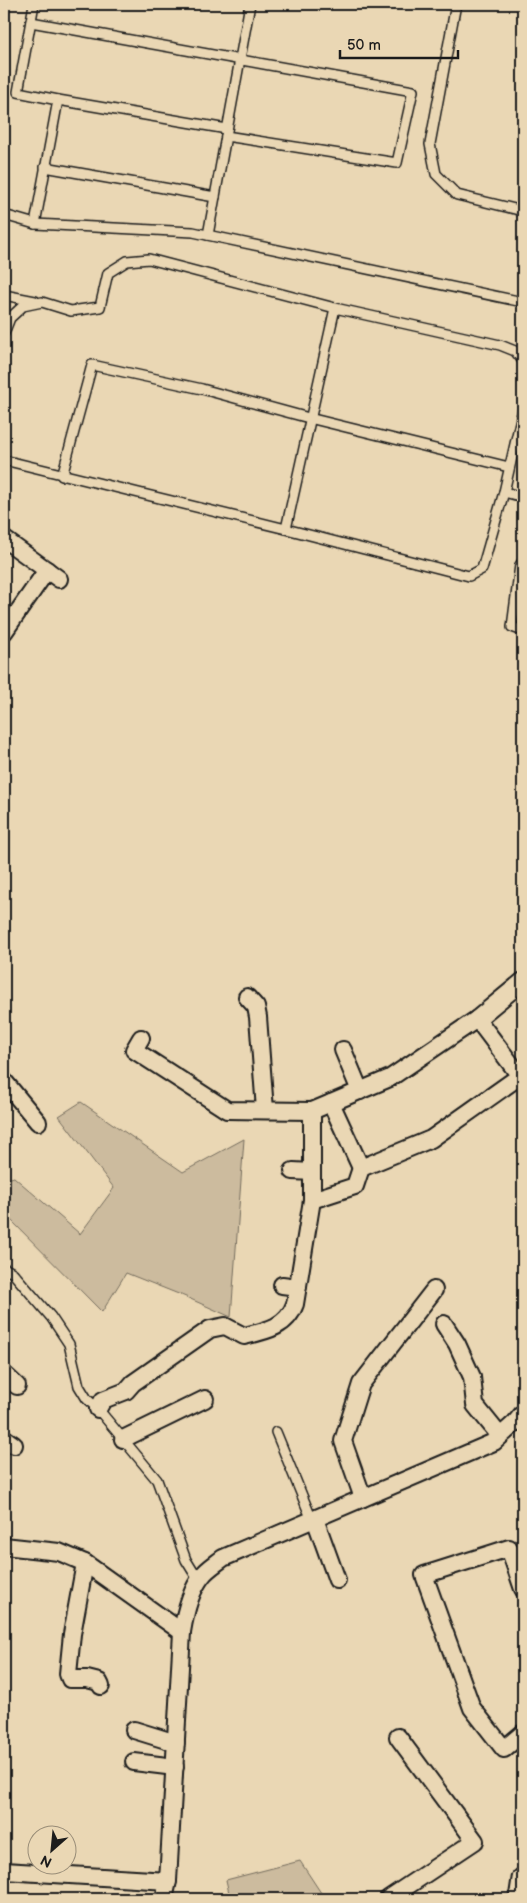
<svg xmlns="http://www.w3.org/2000/svg" width="527" height="1903" viewBox="0 0 527 1903" font-family="'Balsamiq Sans',sans-serif">
  <style>
    .green { fill: #ccbb9e; stroke: #746c5d }
    .lines { fill: none; stroke-linecap: round; stroke-linejoin: round }
    .service-casing { stroke: #1c1c1c; stroke-width: 12 }
    .minor-casing { stroke: #1c1c1c; stroke-width: 20 }
    .tertiary-casing { stroke: #1c1c1c; stroke-width: 25 }
    .service { stroke: #ead7b4; stroke-width: 9 }
    .minor { stroke: #ead7b4; stroke-width: 16 }
    .tertiary { stroke: #ead7b4; stroke-width: 21 }
  </style>
  <rect width="100%" height="100%" fill="#ead7b4"/>
  <filter id="ink" filterUnits="userSpaceOnUse"><feTurbulence type="fractalNoise" baseFrequency=".02" numOctaves="2"/><feDisplacementMap in="SourceGraphic" scale="10" xChannelSelector="R" yChannelSelector="G"/><feConvolveMatrix kernelMatrix="1 2 1 2 8 2 1 2 1" color-interpolation-filters="sRGB"/></filter>
  <g filter="url(#ink)">
    <g class="green">
      <path d="M81 1102 183 1172 244 1139 231 1317 186 1297 126 1273 102 1312 4 1213V1180L14 1177 80 1234 114 1188 59 1116Z"/>
      <path d="M300 1861 325 1899H227L229 1893 226 1880Z"/>
    </g>
    <g class="lines">
      <g class="service-casing">
        <g id="service">
          <path d="M34 4 18 92 58 100"/>
          <path d="M456 4 430 144 436 174 457 195 523 211"/>
          <path d="M31 22 413 91 397 163 226 136"/>
          <path d="M45 167 215 197"/>
          <path d="M4 215 35 224 193 232 523 302"/>
          <path d="M35 224 58 100 227 129"/>
          <path d="M208 235 250 4"/>
          <path d="M4 295 35 301"/>
          <path d="M4 333 10 318 23 306 42 302 71 311 100 307 108 273 127 261 149 259 335 308 500 345 515 351 523 361"/>
          <path d="M4 460 286 529 469 576 482 569 504 492 523 409"/>
          <path d="M62 476 92 365 202 389 309 418 509 467"/>
          <path d="M504 492 523 497"/>
          <path d="M286 529 335 308"/>
          <path d="M523 561 520 565 512 627 523 631"/>
          <path d="M4 1268 13 1273 51 1317 69 1344 79 1386 87 1399 98 1409 157 1480 186 1560 199 1581"/>
          <path d="M276 1432 312 1520"/>
        </g>
      </g>
      <g class="minor-casing">
        <g id="minor">
          <path d="M4 539 59 579"/>
          <path d="M4 632 47 570"/>
          <path d="M523 981 477 1019 523 1080"/>
          <path d="M247 997 256 1007 258 1017 265 1110"/>
          <path d="M141 1038 134 1050 227 1110 312 1111 390 1078 477 1019"/>
          <path d="M343 1050 360 1091"/>
          <path d="M4 1081 38 1122"/>
          <path d="M331 1103 361 1168 431 1139 520 1076"/>
          <path d="M293 1171 312 1172"/>
          <path d="M312 1200V1111"/>
          <path d="M282 1285 298 1287"/>
          <path d="M444 1324 457 1344 472 1377 475 1405 500 1436"/>
          <path d="M4 1374 17 1386"/>
          <path d="M98 1409 103 1400 126 1391 133 1383 210 1329 225 1326 244 1336C266 1331 287 1327 295 1304L312 1200 355 1186 361 1168"/>
          <path d="M4 1438 14 1445"/>
          <path d="M123 1439 205 1399"/>
          <path d="M363 1498 343 1441 361 1384 434 1290"/>
          <path d="M315 1519 337 1580"/>
          <path d="M4 1546 59 1552 85 1563 182 1632"/>
          <path d="M85 1563 72 1634 68 1674 70 1679H87L99 1682 101 1686"/>
          <path d="M523 1589 509 1548 424 1575 472 1708 504 1749 523 1733"/>
          <path d="M134 1730 176 1743"/>
          <path d="M134 1762 175 1767"/>
          <path d="M4 1871 168 1881"/>
          <path d="M164 1899 168 1881 182 1632C185 1613 190 1591 202 1576 207 1569 217 1563 223 1558L494 1442 515 1423 523 1413"/>
          <path d="M388 1899 475 1841 398 1737"/>
        </g>
      </g>
      <g class="tertiary-casing">
        <path id="tertiary" d="M520 1899 523 1879"/>
      </g>
      <use href="#service" class="service"/>
      <use href="#minor" class="minor"/>
      <use href="#tertiary" class="tertiary"/>
    </g>
  </g>
  <rect width="527" height="1903" fill="none" stroke="#ead7b4" stroke-width="20"/>
  <rect x="10" y="10" width="507" height="1883" fill="none" stroke="#1c1c1c" stroke-width="2" filter="url(#ink)"/>
  <g transform="translate(52 1850) rotate(207)"><circle r="24" fill="#ead7b4" stroke="#988c77"/>
  <path d="M0-4L9 19L0 12L-9 19Z" fill="#1c1c1c"/>
  <text y="-8" font-size="14" font-weight="bold" text-anchor="middle" fill="#1c1c1c">N</text>
  </g>
  <path d="M340 50v8h118v-8" fill="none" stroke="#1c1c1c" stroke-width="2.5"/>
  <text x="347" y="50" font-size="15" fill="#1c1c1c" stroke="#ead7b4" stroke-width="4" paint-order="stroke">50 m</text>
</svg>
